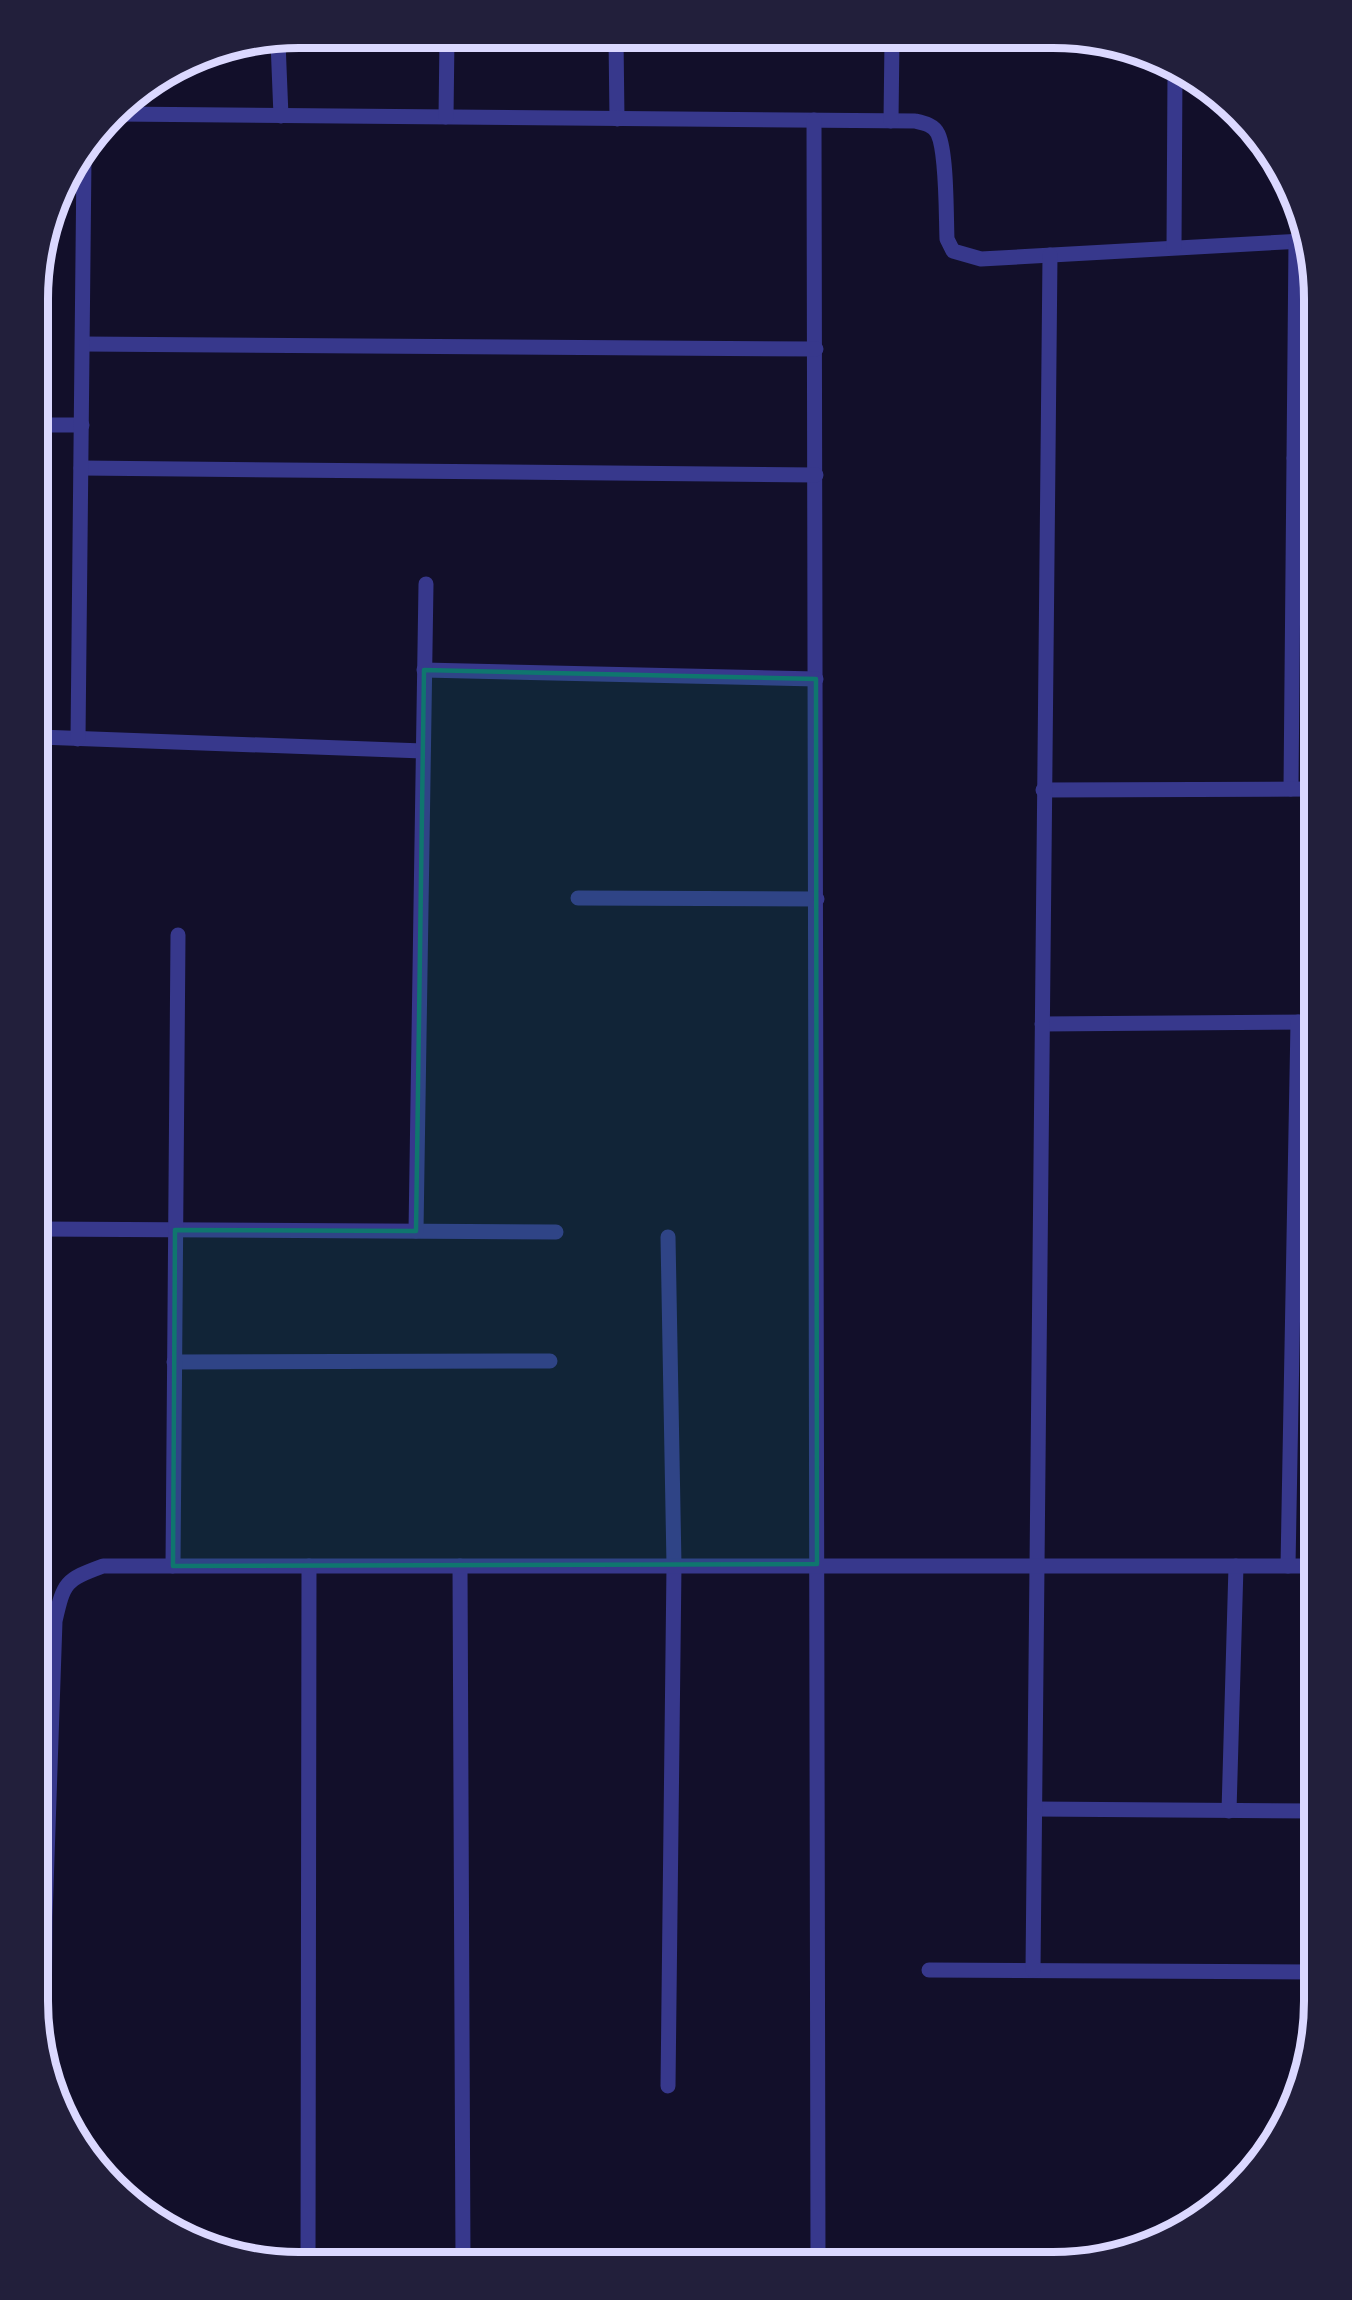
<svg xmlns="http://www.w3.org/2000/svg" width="1352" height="2300" viewBox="0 0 1352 2300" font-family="Cabin,sans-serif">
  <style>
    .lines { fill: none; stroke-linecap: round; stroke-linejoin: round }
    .minor { stroke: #37388c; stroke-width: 15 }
    .marked { fill: #0f766e; fill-opacity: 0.2; stroke: #0f766e; stroke-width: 4.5; stroke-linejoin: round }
    .rim { fill: none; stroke: #dbd8ff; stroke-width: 8 }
  </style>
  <rect width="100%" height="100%" fill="#120f2a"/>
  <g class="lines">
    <g class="minor">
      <path d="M616 38 617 119"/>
      <path d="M278 42 281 116"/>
      <path d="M117 114 915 121C924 123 934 125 938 134 947 153 946 216 947 239L953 251 981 259 1303 241"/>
      <path d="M446 117 447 38"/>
      <path d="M814 120 818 2262"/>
      <path d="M891 121 892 39"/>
      <path d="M1174 247 1175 70"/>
      <path d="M83 344 816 349"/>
      <path d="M39 425H82"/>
      <path d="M1294 458H1314"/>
      <path d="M81 468 816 475"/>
      <path d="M424 670 816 679"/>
      <path d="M39 737 423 751"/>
      <path d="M78 739 84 158"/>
      <path d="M1291 789 1296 241"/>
      <path d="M1043 790 1314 789"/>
      <path d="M578 898 817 899"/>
      <path d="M1042 1024 1314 1022"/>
      <path d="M38 1229 556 1232"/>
      <path d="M416 1231 426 584"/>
      <path d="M668 1237 674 1565 668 2086"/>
      <path d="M174 1362 550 1361"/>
      <path d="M173 1566 178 935"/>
      <path d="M460 1566 463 2261"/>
      <path d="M1288 1566 1298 1022"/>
      <path d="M1035 1809 1314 1811"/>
      <path d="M1229 1811 1236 1566"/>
      <path d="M929 1970 1314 1972"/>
      <path d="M1033 1970C1041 1399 1042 827 1050 255"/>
      <path d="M44 2036 45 1917 55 1621C64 1582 65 1580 103 1566H1314"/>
      <path d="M308 2260 309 1566"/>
    </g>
  </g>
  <path class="marked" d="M424 670 816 679 817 1564 173 1566 175 1230 416 1231Z"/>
  <path d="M0 0H1352V2300H0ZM299 48H1053A251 251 0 0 1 1304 299V2001A251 251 0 0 1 1053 2252H299A251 251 0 0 1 48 2001V299A251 251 0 0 1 299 48Z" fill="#221f3b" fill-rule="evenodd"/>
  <path class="rim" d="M299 48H1053A251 251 0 0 1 1304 299V2001A251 251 0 0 1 1053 2252H299A251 251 0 0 1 48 2001V299A251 251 0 0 1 299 48Z"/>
</svg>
